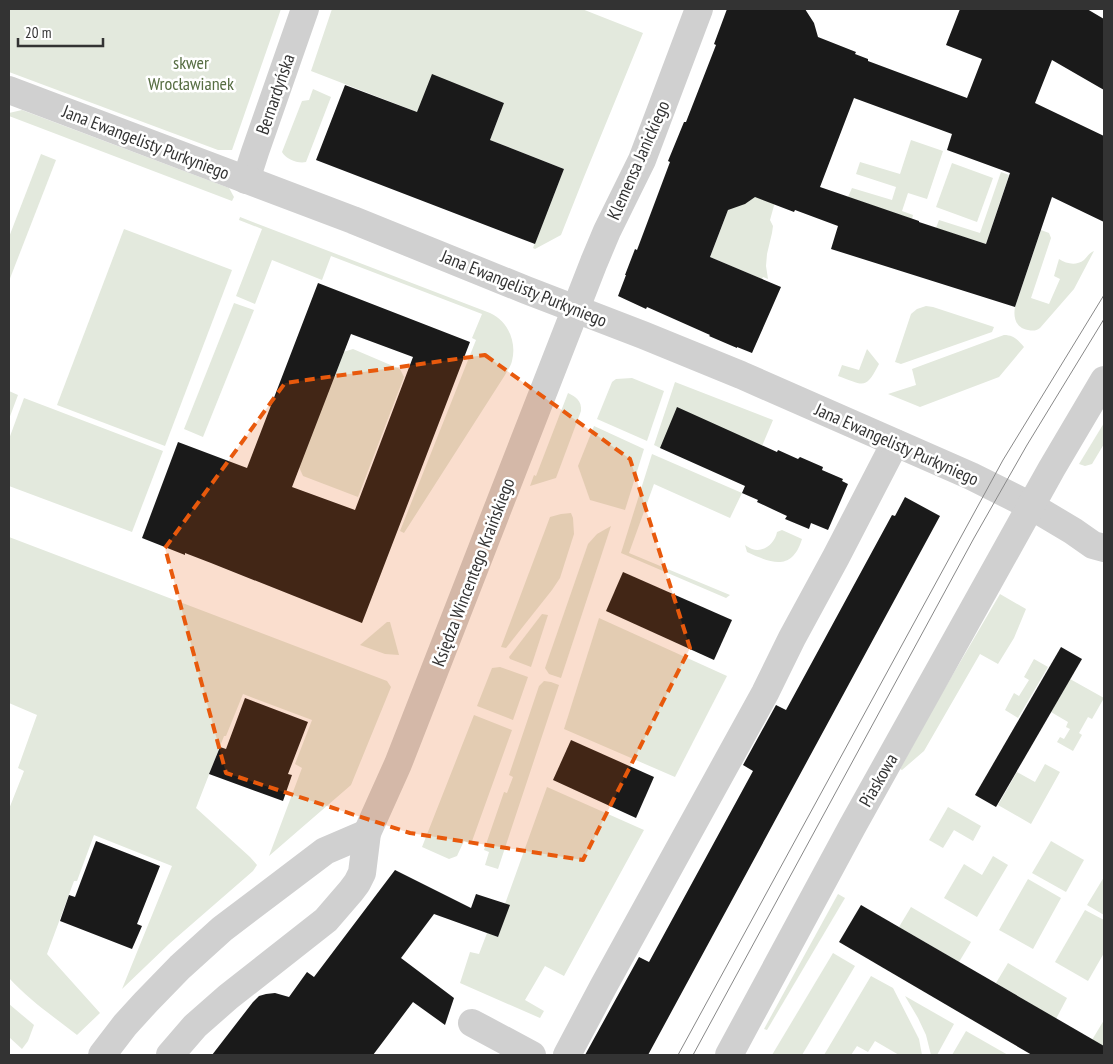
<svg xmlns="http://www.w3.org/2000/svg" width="1113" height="1064" viewBox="0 0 1113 1064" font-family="'PT Sans Narrow',sans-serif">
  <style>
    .green { fill: #e3e9dd }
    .building { fill: #1a1a1a; fill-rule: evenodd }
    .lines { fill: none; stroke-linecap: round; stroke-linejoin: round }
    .minor { stroke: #d0d0d0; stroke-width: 28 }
    .tertiary { stroke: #d0d0d0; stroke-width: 28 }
    .tram { stroke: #888; stroke-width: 1 }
    .marked { fill: #e8590c; fill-opacity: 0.2; stroke: #e8590c; stroke-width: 4; stroke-dasharray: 10 6; stroke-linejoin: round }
    .labels { text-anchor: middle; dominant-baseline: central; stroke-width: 5; stroke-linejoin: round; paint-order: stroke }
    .park-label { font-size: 18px; fill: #566d42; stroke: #fff }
    .street-label { font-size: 18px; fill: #333; stroke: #fff }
  </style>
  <rect width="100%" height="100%" fill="#fff"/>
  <g class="green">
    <path d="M9 9H281L232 150H218L9 72Z"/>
    <path d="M332 9H582L643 33 584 177 561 235 535 249 533 248 564 169 490 140 504 103 481 94 417 112 311 71Z"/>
    <path d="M313 89 331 97 306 162C298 164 286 159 282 152L302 101 309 100Z"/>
    <path d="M22 110 229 188 234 197 232 201 9 116V113Z"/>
    <path d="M911 140 943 151 927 199 908 193 902 211 913 215 912 219 848 197 852 188 892 200 896 187 856 174 860 162 900 174Z"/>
    <path d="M41 154 56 160 9 281V237Z"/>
    <path d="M952 163 993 178 977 222 936 207Z"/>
    <path d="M1001 172 1009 175 986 244 936 228 939 220 980 233Z"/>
    <path d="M755 194 775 202 770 220 773 226 772 233 767 254 766 266 768 279 763 277 762 279 710 257 730 205C741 207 749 203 755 194Z"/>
    <path d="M240 217 490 313C508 321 517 342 512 361 511 366 507 371 505 375L404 533 400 531 476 340 472 338 482 314 331 256 322 280 272 260 255 304 236 296 262 229 239 220Z"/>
    <path d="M124 229 232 270 165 446 57 405Z"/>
    <path d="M1041 230 1049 233 1051 238 1031 298 1049 304 1060 279 1054 276 1059 259C1067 264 1076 266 1084 260 1088 256 1089 253 1094 251L1074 289 1040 328C1036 331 1033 331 1028 330 1016 328 1013 318 1015 307Z"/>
    <path d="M234 303 254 310 203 437 184 429Z"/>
    <path d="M926 306 933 307 994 327 992 332 901 364 895 362 911 314 917 309Z"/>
    <path d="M1004 335C1014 335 1018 340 1024 347L999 377 920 407 888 394 916 385 912 369Z"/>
    <path d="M353 349 400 369 404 377 358 497 303 476 299 467 343 352Z"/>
    <path d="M867 349 879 364C865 391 864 385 838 376L842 365 859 370Z"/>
    <path d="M632 378 664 391 647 441 597 419 612 382 616 379Z"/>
    <path d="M675 382 773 420 762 446 660 448 654 445Z"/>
    <path d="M9 391 18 395 9 419Z"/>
    <path d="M568 393C576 397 582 401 581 411L556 478 530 486 534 475 536 476Z"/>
    <path d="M24 398 163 451 132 532 9 486V439Z"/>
    <path d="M1104 423V444L1092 464 1085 466 1079 464Z"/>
    <path d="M594 426 644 449 625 510 590 500 578 466Z"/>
    <path d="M652 454 742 493 730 518 654 484 629 553 730 595 726 598 621 553Z"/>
    <path d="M571 513 573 518 574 534 560 578 552 590 506 648 501 647 550 517 561 514Z"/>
    <path d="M611 526 561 678 549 674 545 668 588 544 597 534Z"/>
    <path d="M782 530 802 539C792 572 771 563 747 552L745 545C747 546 749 548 752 549 764 553 775 543 777 532Z"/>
    <path d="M9 537 387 681 391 687 351 785 269 856 302 768 295 764 312 720 243 694 226 736H224L196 808 250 857 257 865 253 871 169 944 122 989 172 866 94 835 77 881H74L47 954 100 1013 77 1035C54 1017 29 1000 9 978V809L24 771 18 768 37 715 9 703Z"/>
    <path d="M1000 594 1026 609 1014 638 998 664 980 654 924 751 902 770 900 769 935 705Z"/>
    <path d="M542 614 548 615 531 667 510 659 509 657Z"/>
    <path d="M599 618 727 676 675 777 564 729Z"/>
    <path d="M387 622H390L399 655 385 654 360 645Z"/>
    <path d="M1034 659 1048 667 1018 718 1005 710 1014 693 1019 696 1029 680 1024 677Z"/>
    <path d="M500 667 528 677 513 720 477 706 492 668Z"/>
    <path d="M1070 679 1104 698 1092 719 1088 717 1079 733 1082 735 1073 751 1057 742 1060 737 1064 739 1070 729 1066 727 1068 722 1051 712Z"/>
    <path d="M544 681 551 682 559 685 498 869 485 865 489 852 484 850 504 792 507 793 513 777 509 775 539 686Z"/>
    <path d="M474 715 512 730 471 844 464 841 457 856 449 859 422 847Z"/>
    <path d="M1045 764 1060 772 1031 824 998 805 1017 772 1035 782Z"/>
    <path d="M547 787 644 830 564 976 545 966 525 1000 544 1011 540 1018 460 983 470 952 479 954 487 933 498 937 505 904Z"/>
    <path d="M948 807 981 826 973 841 954 830 943 848 929 840Z"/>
    <path d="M1051 841 1084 860 1066 892 1032 873Z"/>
    <path d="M993 856 1008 865 977 917 944 898 964 864 982 875Z"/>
    <path d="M1104 877V915L1087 905Z"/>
    <path d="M1028 879 1061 898 1033 949 999 930Z"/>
    <path d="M838 894 845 898 767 1030 764 1029Z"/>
    <path d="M911 907 971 942 959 962 899 927Z"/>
    <path d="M1085 910 1104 920V953L1088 981 1055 962Z"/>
    <path d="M833 953 855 966 802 1055H772Z"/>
    <path d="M1008 963 1067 998 1056 1019 996 983Z"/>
    <path d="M871 976 893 988 919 1039 922 1055H899L875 1041 868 1052 857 1046 851 1055H824Z"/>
    <path d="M905 996 954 1024 937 1055H931L926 1035 918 1018Z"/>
    <path d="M9 1004 34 1025 28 1041 22 1049 9 1037Z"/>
    <path d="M1104 1020V1047L1092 1040Z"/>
    <path d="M966 1031 1008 1055H952Z"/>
  </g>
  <g class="building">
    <path d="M727 9H805L814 23 818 37 856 52 855 54 868 59V61L967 98 982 59 946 45 960 9H1087L1104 19V90L1052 60 1035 103 1104 136V222L1052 197 1015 307 831 249 838 226 795 210 794 212 755 197 745 204 728 210 710 257 781 287 752 353 737 347V348L709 336 710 335 647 307 646 309 618 296 626 275H625L635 249 637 250 670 162 668 161 684 122H686L716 45 714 44ZM854 98 952 134 947 150 1010 173 986 244 919 222V221L820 187Z"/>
    <path d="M432 74 504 103 490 140 564 169 535 244 316 160 345 85 417 112Z"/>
    <path d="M318 283 470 342 362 623 211 563 185 553V555L142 538 178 442 247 468ZM351 334 413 357 355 510 292 487Z"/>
    <path d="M677 407 777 452 778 450 798 459 800 457 823 467 822 470 843 479 842 481 848 484 828 530 811 523 809 529 785 519 787 516 757 502 758 500 742 493 745 486 660 448Z"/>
    <path d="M905 497 940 516 648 1055H585L639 957 649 962 753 771 743 765 776 705 786 710 892 515 895 516Z"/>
    <path d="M623 572 732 620 714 660 606 611Z"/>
    <path d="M1061 647 1082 659 996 807 975 795Z"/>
    <path d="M245 698 308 722 288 774 292 775 283 801 209 774 220 747 226 749Z"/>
    <path d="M571 740 654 777 636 818 553 780Z"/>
    <path d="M96 841 160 866 137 924 142 926 132 949 60 921 69 895 75 897Z"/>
    <path d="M395 870 471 908 476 894 510 905 498 937 434 914 401 958 454 998 445 1025 413 1002 373 1055H212L253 1002 259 996 266 994 275 993 289 997 307 972 314 977Z"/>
    <path d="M861 905 1104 1046V1055H1032L839 942Z"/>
  </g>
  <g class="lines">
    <g class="minor">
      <path d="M246 180 255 152 305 9"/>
      <path d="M1031 506 1073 531 1093 545 1104 548"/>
      <path d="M472 1023 532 1055"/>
      <path d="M567 1055 603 987 765 693 792 638 836 557 895 443"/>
    </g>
    <g class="tertiary">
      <path d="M9 90 353 220 526 290 643 335 741 375 971 476 1031 506"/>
      <path d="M102 1055 125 1025 146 1002 180 967 222 929 325 851 367 833"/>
      <path d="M170 1055 195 1026 228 997 326 920 351 891 357 883 362 873 367 833 398 764 594 262 607 231 642 160 699 9"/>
      <path d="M729 1055 852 827 1052 468 1104 380"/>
    </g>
    <g class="tram">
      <path d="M678 1055 1003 460 1104 295"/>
      <path d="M693 1055 974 538 1027 445 1104 319"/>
    </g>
  </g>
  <path class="marked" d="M485 355 630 459 690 648 583 860 410 833 226 773 165 548 285 383Z"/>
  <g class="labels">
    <g class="park-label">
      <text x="191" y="62">skwer<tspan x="191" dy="21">Wrocławianek</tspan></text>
    </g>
    <g class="street-label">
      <text transform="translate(275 94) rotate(-71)">Bernardyńska</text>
      <text transform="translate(146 142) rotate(21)">Jana Ewangelisty Purkyniego</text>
      <text transform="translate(638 160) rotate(-66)">Klemensa Janickiego</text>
      <text transform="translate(524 288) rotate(22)">Jana Ewangelisty Purkyniego</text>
      <text transform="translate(897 444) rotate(24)">Jana Ewangelisty Purkyniego</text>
      <text transform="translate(473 572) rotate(-69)">Księdza Wincentego Kraińskiego</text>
      <text transform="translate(878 780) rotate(-60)">Piaskowa</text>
    </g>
  </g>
  <rect width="1113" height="1064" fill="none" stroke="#333333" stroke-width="20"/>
  <path d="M18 38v8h85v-8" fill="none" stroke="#333333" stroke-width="2.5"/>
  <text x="25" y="38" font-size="15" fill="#333333" stroke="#ffffff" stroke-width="4" paint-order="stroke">20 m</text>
</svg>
